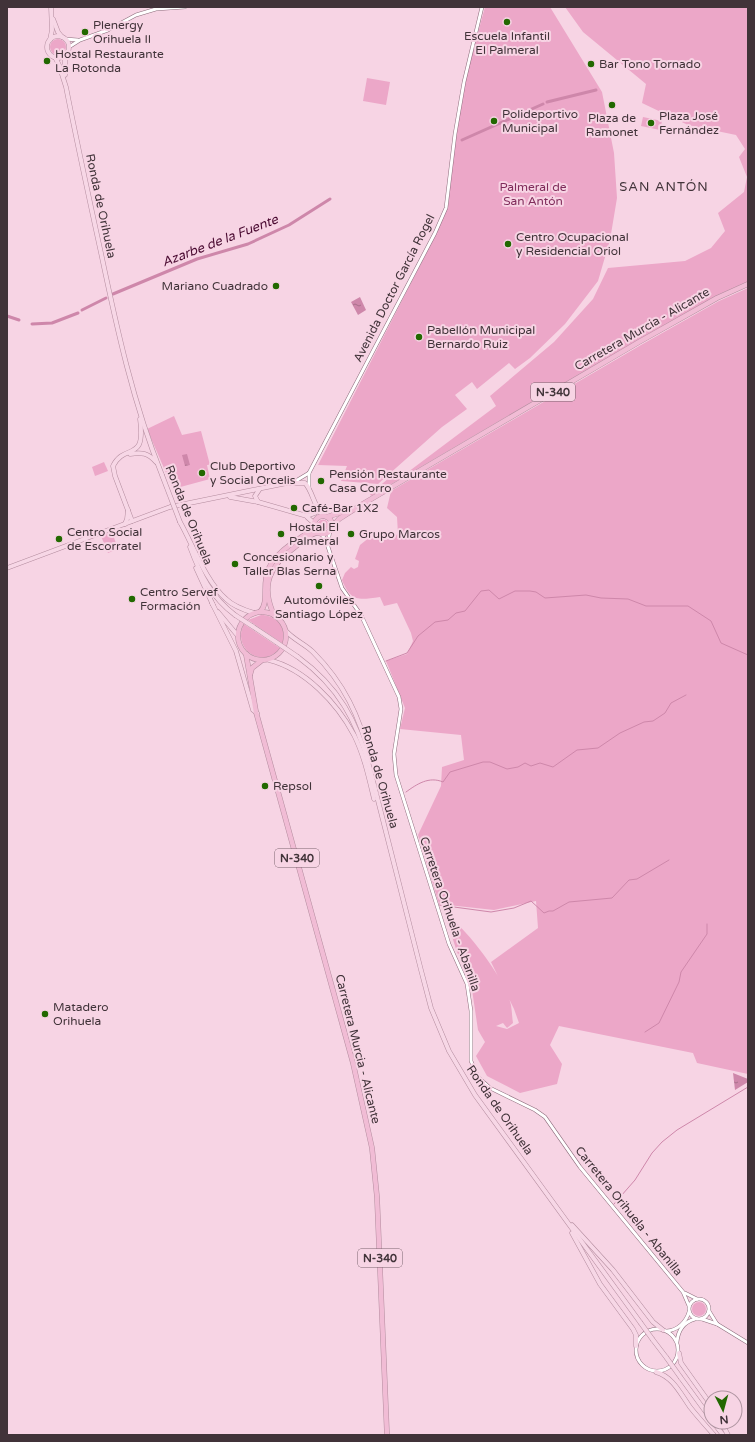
<svg xmlns="http://www.w3.org/2000/svg" width="755" height="1442" viewBox="0 0 755 1442" font-family="'Varela Round',sans-serif">
  <style>
    .green { fill: #eca7c8 }
    .water { fill: url(#water-ripples) }
    .lines { fill: none; stroke-linecap: round; stroke-linejoin: round }
    .stream { stroke: #ce87aa; stroke-width: 1 }
    .canal { stroke: #ce87aa; stroke-width: 3 }
    .minor-casing { stroke: #8c6c7b; stroke-width: 4 }
    .major-casing { stroke: #b38c9e; stroke-width: 5 }
    .highway-casing { stroke: #b38c9e; stroke-width: 5.5 }
    .minor { stroke: #fff; stroke-width: 3 }
    .major { stroke: #f7d7e6; stroke-width: 4 }
    .highway { stroke: #f1bcd5; stroke-width: 4.5 }
    .major-bridge-casing { stroke: #b38c9e; stroke-width: 5; stroke-linecap: butt }
    .major-bridge { stroke: #f7d7e6; stroke-width: 4 }
    .poi-dot { fill: #226800; stroke: #f7d4e4; stroke-width: 1.5 }
    .labels { text-anchor: middle; dominant-baseline: central; stroke-width: 4; stroke-linejoin: round; paint-order: stroke }
    .shield { fill: #f7d4e4; stroke: #78636c; stroke-width: 1 }
    .shield-label { font-size: 11px; font-weight: bold; fill: #413339 }
    .poi-label { font-size: 12px; fill: #413339; stroke: #f7d4e4; text-anchor: start }
    .park-label { font-size: 12px; fill: #802c5b; stroke: #f7d4e4 }
    .street-label { font-size: 12px; fill: #413339; stroke: #f7d4e4 }
    .neighbourhood-label { font-size: 13px; letter-spacing: 1px; fill: #413339; stroke: #f7d4e4 }
    .water-label { font-size: 13px; font-style: italic; fill: #4a0a31; stroke: #f7d4e4 }
  </style>
  <defs>
    <pattern id="water-ripples" width="26" height="14" patternUnits="userSpaceOnUse"><rect width="26" height="14" fill="#ce87aa"/><path d="M2 4q2-2 4 0t4 0M15 11q2-2 4 0t4 0" fill="none" stroke="#a96f8b"/></pattern>
  </defs>
  <rect width="100%" height="100%" fill="#f7d4e4"/>
  <g class="green">
    <path d="M485 7H550L602 92 614 153 617 198 610 240 598 281 565 324 530 358 515 369 509 363 477 389 472 382 455 395 467 409 442 427 378 484 341 481 347 466 318 465 436 234 448 206 455 141 464 84Z"/>
    <path d="M565 7H748V282L709 300 638 340 371 496 370 494 389 478 404 475 496 406 490 396 554 342 593 299 608 268 685 261 711 248 725 231 718 213 744 192 747 177 739 157 745 149 736 135 688 125 642 103 646 84 583 32Z"/>
    <circle cx="58" cy="47" r="8"/>
    <path d="M367 78 390 82 386 105 363 101Z"/>
    <path d="M643 117 662 121 660 130 641 126Z"/>
    <path d="M748 288V1074L697 1063 693 1053 559 1026 550 1045 562 1064 557 1084 520 1093 487 1076 476 1056 485 1042 478 1030 471 983 457 952 447 921 449 916C470 934 504 977 511 1005 512 1011 512 1017 513 1023L507 1028 503 1023 496 1026 507 1029 519 1023 514 1009 491 962 538 928 536 901 494 910 439 904 418 835 441 786 442 767 464 760 461 735 400 729 405 708 386 661 407 654 413 641 411 633 397 603 384 606 380 597C358 600 351 602 342 580L345 573 351 567 354 569 358 567 359 561 355 559 360 545 370 537 386 540 398 534 397 517 387 508 391 491 641 345 719 301Z"/>
    <path d="M174 416 182 435 201 431 210 465H207L210 479 173 489 147 429Z"/>
    <path d="M104 462 108 471 95 476 92 467Z"/>
    <circle cx="323" cy="525" r="5.5"/>
    <path d="M112 532 118 549 108 553 101 536Z"/>
    <path d="M261 615C277 615 287 628 283 644L248 620Z"/>
    <path d="M244 624 280 648C263 670 231 649 244 624Z"/>
    <circle cx="699" cy="1309" r="7"/>
  </g>
  <g class="water">
    <path d="M360 297 366 310 358 315 351 302Z"/>
    <path d="M187 454 190 465 185 466 182 455Z"/>
    <path d="M733 1073 748 1079V1082L735 1090Z"/>
  </g>
  <g class="lines">
    <g class="stream">
      <path d="M386 661 407 653 418 636 435 622 448 620 456 613 465 611 481 591 489 590 499 599 515 591H530L536 592 545 598 586 595 601 598 628 599 646 606H688L711 621 721 643 748 655"/>
      <path d="M406 792C417 784 429 776 443 782L450 772 483 762H490L507 769 518 767 525 763 531 766 540 763 553 767 577 750 598 748 620 733 644 722 653 721 665 713 671 703 686 695"/>
      <path d="M439 905 491 912 514 908 531 901 544 913 549 911H553L569 902 612 898 629 880 637 879 669 860"/>
      <path d="M645 1032 659 1023 679 982 681 972 707 934V924"/>
      <path d="M614 1204 635 1180 652 1153 662 1142 677 1130 748 1087"/>
    </g>
    <g class="canal">
      <path d="M547 102 596 90"/>
      <path d="M462 140 543 104"/>
      <path d="M113 294 197 259 248 244 289 225 330 199"/>
      <path d="M82 310 106 298"/>
      <path d="M7 316 19 320"/>
      <path d="M32 324 52 323 78 313"/>
    </g>
    <g class="minor-casing">
      <g id="minor">
        <path d="M65 39 78 40"/>
        <path d="M69 47 80 40 108 30 136 15 156 9 185 7"/>
        <path d="M294 482 309 473"/>
        <path d="M309 488V473L435 233 446 208 455 134 464 82 482 7"/>
        <path d="M321 533 326 541 342 588 361 615 399 697 401 709 394 754 396 775 449 944 467 984 471 1011V1061L478 1077 490 1088 535 1110 545 1117 580 1167 683 1292 689 1306"/>
        <path d="M328 543 330 530"/>
        <path d="M685 1293 697 1299"/>
        <circle cx="699" cy="1309" r="10"/>
        <path d="M709 1311 717 1324"/>
        <path d="M702 1319 717 1324 748 1343"/>
        <circle cx="657" cy="1350" r="21"/>
        <path d="M667 1331C678 1330 686 1322 689 1312"/>
        <path d="M677 1342C678 1330 684 1322 695 1319"/>
      </g>
    </g>
    <g class="major-casing">
      <g id="major">
        <path d="M53 19 58 32 62 37"/>
        <circle cx="58" cy="47" r="11"/>
        <path d="M50 40 52 30 51 7"/>
        <path d="M55 57 59 65 66 87C77 143 89 198 101 253 117 329 133 403 162 475"/>
        <path d="M65 75V55"/>
        <path d="M130 454C142 452 148 453 156 462"/>
        <path d="M230 497 258 502 307 516 315 513 316 508"/>
        <path d="M258 502 255 496 259 490"/>
        <path d="M307 517 315 524"/>
        <path d="M132 521 115 476 113 466C125 442 146 464 140 419"/>
        <path d="M180 522C193 545 206 582 226 599 233 606 244 610 254 613"/>
        <path d="M125 524 127 519 128 510"/>
        <path d="M190 547C200 574 211 597 235 615"/>
        <path d="M7 568 170 507 287 483H305C314 493 313 507 324 516"/>
        <path d="M196 568 213 605"/>
        <path d="M212 603 236 651 253 710 257 713"/>
        <path d="M218 612 238 636"/>
        <path d="M252 626 276 642"/>
        <path d="M286 631C294 640 305 644 313 652 344 683 360 717 370 759"/>
        <path d="M298 657C339 687 357 721 370 769L421 970 431 1008 449 1051 475 1095 640 1322"/>
        <path d="M269 660C305 669 337 703 354 735 364 755 369 778 374 799"/>
        <path d="M572 1225 613 1270 653 1322 663 1330"/>
        <path d="M572 1233 600 1284 633 1329 636 1335V1346"/>
        <path d="M653 1340 666 1357"/>
        <path d="M679 1353 681 1363 711 1405"/>
        <path d="M656 1372C673 1377 680 1393 690 1407 697 1416 706 1426 714 1435"/>
        <path d="M681 1378 711 1419"/>
        <path d="M713 1422 723 1435"/>
        <path d="M721 1422 728 1435"/>
      </g>
    </g>
    <g class="highway-casing">
      <g id="highway">
        <circle cx="323" cy="525" r="9"/>
        <path d="M327 517 348 510"/>
        <path d="M332 527 339 519 361 505 639 342 717 298 748 284"/>
        <circle cx="262" cy="636" r="24"/>
        <path d="M260 612C270 602 261 582 269 568 278 549 300 540 315 527"/>
        <path d="M274 615C260 585 270 565 295 547 302 541 309 534 319 532"/>
        <path d="M246 654 256 712 353 1063 372 1148 377 1197 387 1435"/>
        <path d="M250 675 252 668 261 661"/>
      </g>
    </g>
    <use href="#minor" class="minor"/>
    <use href="#major" class="major"/>
    <use href="#highway" class="highway"/>
    <g class="major-bridge-casing">
      <g id="major-bridge">
        <path d="M162 475 180 522"/>
        <path d="M235 615 252 626"/>
        <path d="M276 642 298 657"/>
        <path d="M640 1322 653 1340"/>
        <path d="M666 1357 681 1378"/>
      </g>
    </g>
    <use href="#major-bridge" class="major-bridge"/>
  </g>
  <g class="poi-dot">
    <circle cx="507" cy="22" r="4"/>
    <circle cx="85" cy="32" r="4"/>
    <circle cx="47" cy="61" r="4"/>
    <circle cx="591" cy="64" r="4"/>
    <circle cx="612" cy="105" r="4"/>
    <circle cx="494" cy="121" r="4"/>
    <circle cx="651" cy="123" r="4"/>
    <circle cx="508" cy="244" r="4"/>
    <circle cx="276" cy="286" r="4"/>
    <circle cx="419" cy="337" r="4"/>
    <circle cx="202" cy="473" r="4"/>
    <circle cx="321" cy="481" r="4"/>
    <circle cx="294" cy="508" r="4"/>
    <circle cx="281" cy="534" r="4"/>
    <circle cx="351" cy="534" r="4"/>
    <circle cx="59" cy="539" r="4"/>
    <circle cx="235" cy="564" r="4"/>
    <circle cx="319" cy="586" r="4"/>
    <circle cx="132" cy="599" r="4"/>
    <circle cx="265" cy="786" r="4"/>
    <circle cx="45" cy="1014" r="4"/>
  </g>
  <g class="labels">
    <g class="shield">
      <rect x="531" y="383" width="44" height="18" rx="3"/>
      <rect x="275" y="849" width="44" height="18" rx="3"/>
      <rect x="358" y="1249" width="44" height="18" rx="3"/>
    </g>
    <g class="shield-label">
      <text x="553" y="392">N-340</text>
      <text x="297" y="858">N-340</text>
      <text x="380" y="1258">N-340</text>
    </g>
    <g class="poi-label">
      <text x="93" y="25">Plenergy<tspan x="93" dy="14">Orihuela II</tspan></text>
      <text x="507" y="36" text-anchor="middle">Escuela Infantil<tspan x="507" dy="14">El Palmeral</tspan></text>
      <text x="55" y="54">Hostal Restaurante<tspan x="55" dy="14">La Rotonda</tspan></text>
      <text x="599" y="64">Bar Tono Tornado</text>
      <text x="502" y="114">Polideportivo<tspan x="502" dy="14">Municipal</tspan></text>
      <text x="659" y="116">Plaza José<tspan x="659" dy="14">Fernández</tspan></text>
      <text x="612" y="118" text-anchor="middle">Plaza de<tspan x="612" dy="14">Ramonet</tspan></text>
      <text x="516" y="237">Centro Ocupacional<tspan x="516" dy="14">y Residencial Oriol</tspan></text>
      <text x="268" y="286" text-anchor="end">Mariano Cuadrado</text>
      <text x="427" y="330">Pabellón Municipal<tspan x="427" dy="14">Bernardo Ruiz</tspan></text>
      <text x="210" y="466">Club Deportivo<tspan x="210" dy="14">y Social Orcelis</tspan></text>
      <text x="329" y="474">Pensión Restaurante<tspan x="329" dy="14">Casa Corro</tspan></text>
      <text x="302" y="508">Café-Bar 1X2</text>
      <text x="289" y="527">Hostal El<tspan x="289" dy="14">Palmeral</tspan></text>
      <text x="67" y="532">Centro Social<tspan x="67" dy="14">de Escorratel</tspan></text>
      <text x="359" y="534">Grupo Marcos</text>
      <text x="243" y="557">Concesionario y<tspan x="243" dy="14">Taller Blas Serna</tspan></text>
      <text x="140" y="592">Centro Servef<tspan x="140" dy="14">Formación</tspan></text>
      <text x="319" y="600" text-anchor="middle">Automóviles<tspan x="319" dy="14">Santiago López</tspan></text>
      <text x="273" y="786">Repsol</text>
      <text x="53" y="1007">Matadero<tspan x="53" dy="14">Orihuela</tspan></text>
    </g>
    <g class="park-label">
      <text x="533" y="187">Palmeral de<tspan x="533" dy="14">San Antón</tspan></text>
    </g>
    <g class="street-label">
      <text transform="translate(101 206) rotate(78)">Ronda de Orihuela</text>
      <text transform="translate(394 288) rotate(-63)">Avenida Doctor García Rogel</text>
      <text transform="translate(642 329) rotate(-30)">Carretera Murcia - Alicante</text>
      <text transform="translate(189 515) rotate(68)">Ronda de Orihuela</text>
      <text transform="translate(380 777) rotate(74)">Ronda de Orihuela</text>
      <text transform="translate(450 914) rotate(71)">Carretera Orihuela - Abanilla</text>
      <text transform="translate(358 1049) rotate(76)">Carretera Murcia - Alicante</text>
      <text transform="translate(500 1110) rotate(55)">Ronda de Orihuela</text>
      <text transform="translate(629 1211) rotate(51)">Carretera Orihuela - Abanilla</text>
    </g>
    <g class="neighbourhood-label">
      <text x="664" y="187">SAN ANTÓN</text>
    </g>
    <g class="water-label">
      <text transform="translate(220 241) rotate(-21)">Azarbe de la Fuente</text>
    </g>
  </g>
  <rect width="755" height="1442" fill="none" stroke="#413339" stroke-width="16"/>
  <g transform="translate(723 1410) rotate(174)"><circle r="19" fill="#f7d4e4" stroke="#ae94a0"/>
  <path d="M0-3L7 15L0 10L-7 15Z" fill="#226800"/>
  <text y="-6" font-size="11" font-weight="bold" text-anchor="middle" fill="#413339">N</text>
  </g>
</svg>
